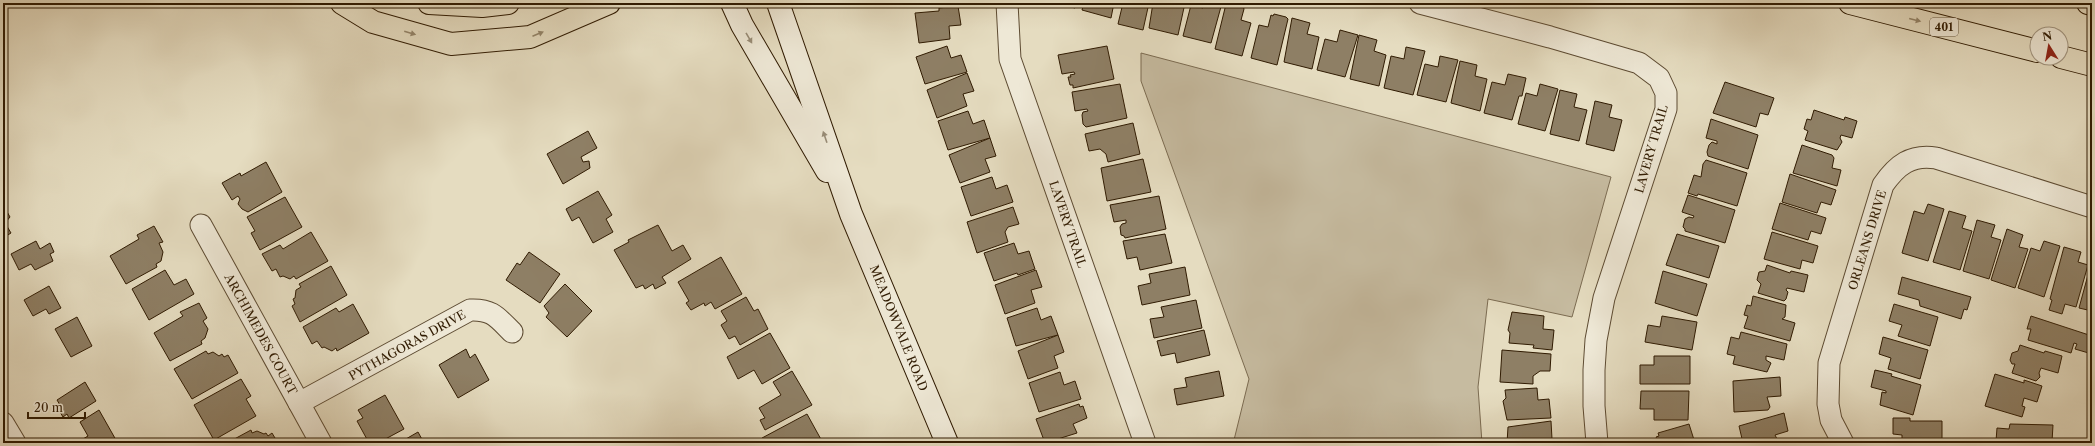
<svg xmlns="http://www.w3.org/2000/svg" width="2095" height="446" viewBox="0 0 2095 446" font-family="'Libre Caslon Text',serif">
  <style>
    .green { fill: #c6bba0; stroke: #7b6b51 }
    .building { fill: #8e7f65; stroke: #301b02 }
    .lines { fill: none; stroke-linecap: round; stroke-linejoin: round }
    .minor-casing { stroke: #5d4b32; stroke-width: 23 }
    .secondary-casing { stroke: #301b02; stroke-width: 24 }
    .motorway-casing { stroke: #301b02; stroke-width: 24 }
    .minor { stroke: #eee8d6; stroke-width: 21 }
    .secondary { stroke: #eee8d6; stroke-width: 22 }
    .motorway { stroke: #e5dcc0; stroke-width: 22 }
    .oneway { fill: #94856a }
    .oneway2 { fill: #988c77 }
    .labels { text-anchor: middle; dominant-baseline: central; stroke-width: 3; stroke-linejoin: round; paint-order: stroke }
    .shield { fill: #eee8d6; stroke: #695842; stroke-width: 1 }
    .shield-label { font-size: 11px; font-weight: bold; fill: #301b02 }
    .street-label { font-size: 12px; fill: #301b02; stroke: #eee8d6 }
  </style>
  <rect width="100%" height="100%" fill="#e5dcc0"/>
  <filter id="stains"><feTurbulence type="fractalNoise" baseFrequency=".005" numOctaves="4"/><feColorMatrix values="0 0 0 0 .2 0 0 0 0 .09 0 0 0 0 .02 0 0 0 .5 -.17"/></filter>
  <radialGradient id="worn" r=".72"><stop offset=".6" stop-color="#630" stop-opacity="0"/><stop offset="1" stop-color="#630" stop-opacity=".3"/></radialGradient>
  <path class="green" d="M1141 53 1611 177 1572 317 1488 299 1478 387 1482 443H1235L1234 440 1249 379 1141 81Z"/>
  <g class="building">
    <path d="M914 3H945L915 7Z"/>
    <path d="M1056 3H1076L1075 8Z"/>
    <path d="M1084 3H1114L1111 18 1082 10Z"/>
    <path d="M1123 3H1149L1143 30 1118 24Z"/>
    <path d="M1153 3H1185L1178 35 1149 28Z"/>
    <path d="M1204 3H1222L1211 43 1183 36 1191 5 1203 8Z"/>
    <path d="M1228 3 1243 6 1244 9 1241 20 1251 23 1242 56 1215 49 1226 4Z"/>
    <path d="M958 6 961 25 949 26 950 39 919 43 915 13 939 11V8Z"/>
    <path d="M1274 14 1286 17 1288 19 1277 65 1251 58 1259 25 1268 27 1271 15 1273 16Z"/>
    <path d="M1292 18 1310 23 1307 34 1319 37 1312 69 1284 62Z"/>
    <path d="M1340 30 1358 35 1345 77 1317 70 1325 39 1337 42Z"/>
    <path d="M1359 35 1377 40 1374 51 1386 55 1379 86 1350 79Z"/>
    <path d="M947 46 951 58 961 55 967 72 925 84 916 57Z"/>
    <path d="M1107 46 1114 79 1073 88V85H1070L1068 77H1071L1070 75 1075 74 1074 72 1062 74 1058 55Z"/>
    <path d="M1406 47 1425 51 1413 95 1384 88 1391 56 1404 59Z"/>
    <path d="M1440 56 1458 60 1446 102 1417 95 1425 64 1438 67Z"/>
    <path d="M1460 61 1477 65 1475 76 1487 79 1480 111 1451 103Z"/>
    <path d="M967 73 974 91 963 94 967 106 937 118 927 90Z"/>
    <path d="M1508 74 1526 78 1522 96H1519L1512 120 1484 113 1492 82 1505 85Z"/>
    <path d="M1725 82 1774 98 1768 115 1760 113 1756 127 1713 113Z"/>
    <path d="M1120 84 1127 118 1086 127 1083 124 1082 115 1083 112 1088 111 1087 109 1075 111 1072 92Z"/>
    <path d="M1540 84 1558 89 1545 131 1518 124 1526 93 1537 96Z"/>
    <path d="M1560 90 1577 94 1574 107 1587 110 1579 141 1550 134Z"/>
    <path d="M1595 101 1612 105 1609 117 1622 120 1614 151 1586 144Z"/>
    <path d="M1814 110 1844 120 1845 117 1857 121 1852 138 1841 135 1840 138 1842 142 1837 150 1805 140 1808 131 1804 129 1807 119 1811 120Z"/>
    <path d="M968 111 973 124 984 120 990 138 948 150 938 121Z"/>
    <path d="M1711 119 1758 135 1748 169 1708 156 1707 152 1709 145 1712 142 1717 144V141L1706 138Z"/>
    <path d="M1133 123 1140 154 1108 162 1106 154 1100 149 1089 151 1085 134Z"/>
    <path d="M588 131 597 148 581 157 583 162 589 161 590 168 563 184 547 154Z"/>
    <path d="M990 138 996 156 985 159 990 172 960 183 949 155Z"/>
    <path d="M1802 145 1832 155 1834 158 1832 168 1841 170 1837 186 1793 173Z"/>
    <path d="M1143 159 1151 192 1107 201 1101 168Z"/>
    <path d="M1706 160 1747 173 1737 206 1698 194 1697 196 1688 193 1694 175 1701 177 1703 164Z"/>
    <path d="M266 162 282 192 248 212 242 209 238 204 240 199 238 196 232 200 222 183 240 173 241 176Z"/>
    <path d="M1790 174 1836 190 1831 205 1821 202 1817 213 1782 202Z"/>
    <path d="M992 177 996 189 1007 185 1013 202 971 216 961 187Z"/>
    <path d="M598 191 612 215 606 219 613 232 593 243 579 217 572 221 566 209Z"/>
    <path d="M1688 195 1735 210 1725 243 1685 231V229L1683 227 1685 219 1689 217 1693 218 1694 216 1682 212Z"/>
    <path d="M1159 196 1166 229 1125 238 1124 236 1121 235 1120 227 1122 224 1126 223V220L1114 222 1110 205Z"/>
    <path d="M285 197 302 227 260 250 251 233 255 231 247 217Z"/>
    <path d="M1780 203 1826 218 1821 234 1811 231 1808 240 1772 229Z"/>
    <path d="M1928 204 1944 209 1928 261 1902 253 1914 211 1924 214Z"/>
    <path d="M1013 207 1019 224 1008 227 1005 232 1008 242 977 253 967 222Z"/>
    <path d="M3 210H6L10 217 5 223 11 233 3 238Z"/>
    <path d="M1949 211 1966 216 1962 228 1972 231 1960 270 1933 262Z"/>
    <path d="M1977 220 1995 225 1991 237 2001 240 1989 279 1963 271Z"/>
    <path d="M658 225 672 251 683 245 691 259 662 277 666 283 655 289 653 284 645 289 643 285 636 288 614 250 629 242 628 240Z"/>
    <path d="M154 226 163 242 159 243 163 252 161 261 156 264 157 267 126 284 110 256 139 239 137 235Z"/>
    <path d="M2007 229 2023 235 2019 247 2028 249 2015 288 1991 280Z"/>
    <path d="M311 232 328 261 296 279 294 276 290 279 283 276 280 277 276 269 272 271 262 254 280 245 283 249Z"/>
    <path d="M1772 232 1818 246 1813 263 1802 260 1800 269 1764 259Z"/>
    <path d="M1165 234 1172 263 1140 270 1137 257 1127 259 1123 241Z"/>
    <path d="M1677 234 1719 246 1709 278 1666 265Z"/>
    <path d="M36 241 40 249 50 243 54 252 50 254 53 261 35 270 31 264 19 270 11 254Z"/>
    <path d="M2044 241 2060 246 2044 297 2018 288 2031 248 2040 251Z"/>
    <path d="M1014 243 1018 254 1029 251 1035 269 1018 275 1017 273 994 281 984 253Z"/>
    <path d="M2064 247 2081 252 2078 262 2088 265 2076 307 2065 304 2062 314 2049 310 2052 300 2050 299Z"/>
    <path d="M529 252 560 274 540 303 506 280 517 263 520 265Z"/>
    <path d="M721 257 742 294 715 309 711 302 705 306 704 303 691 310 686 303 689 301 678 282Z"/>
    <path d="M2092 260V311L2079 308Z"/>
    <path d="M1767 265 1790 273 1791 271 1808 275 1804 292 1787 288 1786 290 1788 292 1786 299 1784 301 1758 293 1761 284 1757 280 1759 272 1765 271Z"/>
    <path d="M331 266 347 295 300 322 292 306 295 304 293 299 295 298 296 290 301 287 299 284Z"/>
    <path d="M1185 267 1190 295 1142 305 1138 286 1151 283 1149 274Z"/>
    <path d="M165 270 174 285 186 279 194 294 149 320 132 289Z"/>
    <path d="M1036 270 1042 287 1031 290 1035 303 1005 314 995 285Z"/>
    <path d="M1663 271 1707 284 1697 316 1655 303Z"/>
    <path d="M1902 277 1971 297 1967 310 1964 309 1961 319 1920 306 1919 300 1898 294Z"/>
    <path d="M565 284 592 311 567 337 546 317 549 313 544 306Z"/>
    <path d="M49 286 61 308 49 314 46 309 33 316 24 300Z"/>
    <path d="M1753 296 1786 305 1785 317 1782 319 1795 323 1790 341 1744 328 1748 316 1744 315 1747 305 1751 306Z"/>
    <path d="M746 297 754 311 758 309 768 329 740 345 735 336 729 339 721 325 727 321 721 311Z"/>
    <path d="M1196 300 1202 328 1154 338 1150 319 1164 317 1161 307Z"/>
    <path d="M199 303 207 318 203 321 208 329 205 338 201 341 202 344 170 361 154 333 183 316 180 312Z"/>
    <path d="M353 304 369 333 337 351 336 348 332 351 324 347 322 348 317 341 312 344 303 327 336 308 339 312Z"/>
    <path d="M1894 304 1938 317 1930 346 1898 336 1902 325 1889 321Z"/>
    <path d="M1037 308 1041 320 1051 316 1058 335 1016 346 1007 318Z"/>
    <path d="M1512 312 1544 316 1543 329 1554 330 1552 350 1533 348 1534 345 1509 343 1510 333 1508 330Z"/>
    <path d="M1662 316 1697 322 1692 350 1645 342 1648 325 1660 327Z"/>
    <path d="M2031 316 2092 336V354L2075 349 2077 344 2074 343 2071 353 2028 340 2031 329H2027Z"/>
    <path d="M77 317 92 346 71 357 55 329Z"/>
    <path d="M1204 330 1210 355 1177 363 1175 353 1161 356 1157 341Z"/>
    <path d="M1741 332 1787 344 1784 360 1766 356V360L1771 363 1767 372 1733 364 1735 356 1727 354 1731 337 1739 339Z"/>
    <path d="M770 333 790 368 762 384 754 370 738 379 727 357Z"/>
    <path d="M1058 335 1064 352 1054 356 1058 368 1028 379 1018 351Z"/>
    <path d="M1883 337 1928 350 1920 379 1888 369 1891 358 1879 354Z"/>
    <path d="M2020 345 2044 353 2045 351 2062 356 2058 373 2041 368 2039 373 2040 377 2036 381 2012 373 2015 364H2012L2010 360 2012 353 2018 351Z"/>
    <path d="M466 349 470 358 475 354 489 380 458 398 439 365Z"/>
    <path d="M1502 350 1551 354 1550 371H1540L1533 376V384L1500 382Z"/>
    <path d="M206 351 208 354 213 352 219 356 222 354 224 357 228 355 238 373 192 399 174 369Z"/>
    <path d="M1654 356H1690V384H1640V365H1654Z"/>
    <path d="M1875 370 1892 374 1891 376 1921 385 1913 415 1880 405 1882 392 1886 393V391L1871 387Z"/>
    <path d="M792 371 812 405 765 430 760 420 765 418 759 408 781 395 773 382Z"/>
    <path d="M1219 371 1224 396 1177 405 1174 389 1187 387 1185 378Z"/>
    <path d="M1060 372 1064 385 1075 381 1081 399 1039 412 1029 383Z"/>
    <path d="M1995 374 2024 383V380L2042 386 2037 402 2024 398 2022 406 2025 407 2022 417 1985 406Z"/>
    <path d="M1780 377 1781 396 1767 397 1770 407 1768 410 1734 412 1733 381Z"/>
    <path d="M241 379 251 396 246 399 256 416 214 440 194 405Z"/>
    <path d="M85 382 96 401 69 418 67 414 63 417 57 407 60 405 57 400Z"/>
    <path d="M1537 388 1538 400 1549 399 1551 418 1507 420 1503 401 1506 398 1505 390Z"/>
    <path d="M1641 391H1689L1688 420H1654V409H1640Z"/>
    <path d="M385 395 404 429 378 443H369L357 421 363 418 358 410Z"/>
    <path d="M1079 404 1080 407 1083 406 1087 418 1073 424 1077 433 1045 443 1036 419Z"/>
    <path d="M99 410 116 440 110 443H85L83 439 88 436 80 422Z"/>
    <path d="M1784 413 1788 431 1775 435 1779 443H1743L1739 426Z"/>
    <path d="M807 414 823 443H765L762 438Z"/>
    <path d="M1893 418H1910V421H1942V443H1902V435L1893 434Z"/>
    <path d="M1551 421 1552 439 1541 441V443H1507L1508 427Z"/>
    <path d="M1689 424 1695 443H1659L1656 437 1659 436 1658 433Z"/>
    <path d="M2010 424 2053 425 2052 442 2009 443 1996 441 1997 428 2009 429Z"/>
    <path d="M251 430 252 433 257 431 264 434 266 433 268 436 272 433 278 443H227Z"/>
    <path d="M418 432 424 443H399Z"/>
  </g>
  <g class="lines">
    <g class="minor-casing">
      <g id="minor">
        <path d="M1007 3 1010 59 1145 443"/>
        <path d="M1420 3 1550 37 1639 63 1659 78 1666 93V109L1604 298 1596 340 1594 370V406L1597 443"/>
        <path d="M201 225 321 443"/>
        <path d="M299 403 470 310C492 309 497 317 512 332"/>
        <path d="M3 423 15 443"/>
        <path d="M1843 443 1831 420 1828 404 1829 363 1883 185C1897 165 1911 154 1936 158L2092 207"/>
      </g>
    </g>
    <g class="secondary-casing">
      <g id="secondary">
        <path d="M732 3 742 25 827 171"/>
        <path d="M778 3 851 214 947 443"/>
      </g>
    </g>
    <g class="motorway-casing">
      <g id="motorway">
        <path d="M342 3 373 22 451 44 530 37 609 3"/>
        <path d="M429 3 482 6 508 3"/>
        <path d="M1850 3 2037 51"/>
        <path d="M2088 3 2092 4"/>
        <path d="M2061 57 2092 65"/>
      </g>
    </g>
    <use href="#minor" class="minor"/>
    <use href="#secondary" class="secondary"/>
    <use href="#motorway" class="motorway"/>
  </g>
  <defs><path id="oneway-solid" d="M-6-.8H1V-3.2L6.5 0L1 3.2V.8H-6Z"/></defs>
  <g class="oneway">
    <use href="#oneway-solid" transform="translate(1915 20) rotate(14)"/>
    <use href="#oneway-solid" transform="translate(410 33) rotate(16)"/>
    <use href="#oneway-solid" transform="translate(538 34) rotate(-23)"/>
  </g>
  <g class="oneway2">
    <use href="#oneway-solid" transform="translate(749 38) rotate(60)"/>
    <use href="#oneway-solid" transform="translate(825 137) rotate(-109)"/>
  </g>
  <g class="labels">
    <rect class="shield" x="1930" y="18" width="28" height="18" rx="3"/>
    <g class="shield-label">
      <text x="1944" y="27">401</text>
    </g>
    <g class="street-label">
      <text transform="translate(1651 149) rotate(-74)">LAVERY TRAIL</text>
      <text transform="translate(1068 224) rotate(71)">LAVERY TRAIL</text>
      <text transform="translate(1867 240) rotate(-73)">ORLEANS DRIVE</text>
      <text transform="translate(899 328) rotate(68)">MEADOWVALE ROAD</text>
      <text transform="translate(261 334) rotate(61)">ARCHIMEDES COURT</text>
      <text transform="translate(407 345) rotate(-29)">PYTHAGORAS DRIVE</text>
    </g>
  </g>
  <rect width="2095" height="446" fill="none" stroke="#e5dcc0" stroke-width="16"/>
  <rect x="4" y="4" width="2087" height="438" fill="none" stroke="#301b02" stroke-width="2"/>
  <rect x="8" y="8" width="2079" height="430" fill="none" stroke="#301b02"/>
  <g transform="translate(2049 46) rotate(349)"><circle r="19" fill="#eee8d6" stroke="#a29681"/>
  <path d="M0-3L7 15L0 10L-7 15Z" fill="#8f2418"/>
  <text y="-6" font-size="11" font-weight="bold" text-anchor="middle" fill="#301b02">N</text>
  </g>
  <path d="M28 412v6h57v-6" fill="none" stroke="#301b02" stroke-width="2"/>
  <text x="34" y="412" font-size="12" fill="#301b02" stroke="#eee8d6" stroke-width="3" paint-order="stroke">20 m</text>
  <rect width="100%" height="100%" filter="url(#stains)"/>
  <rect width="100%" height="100%" fill="url(#worn)"/>
</svg>
